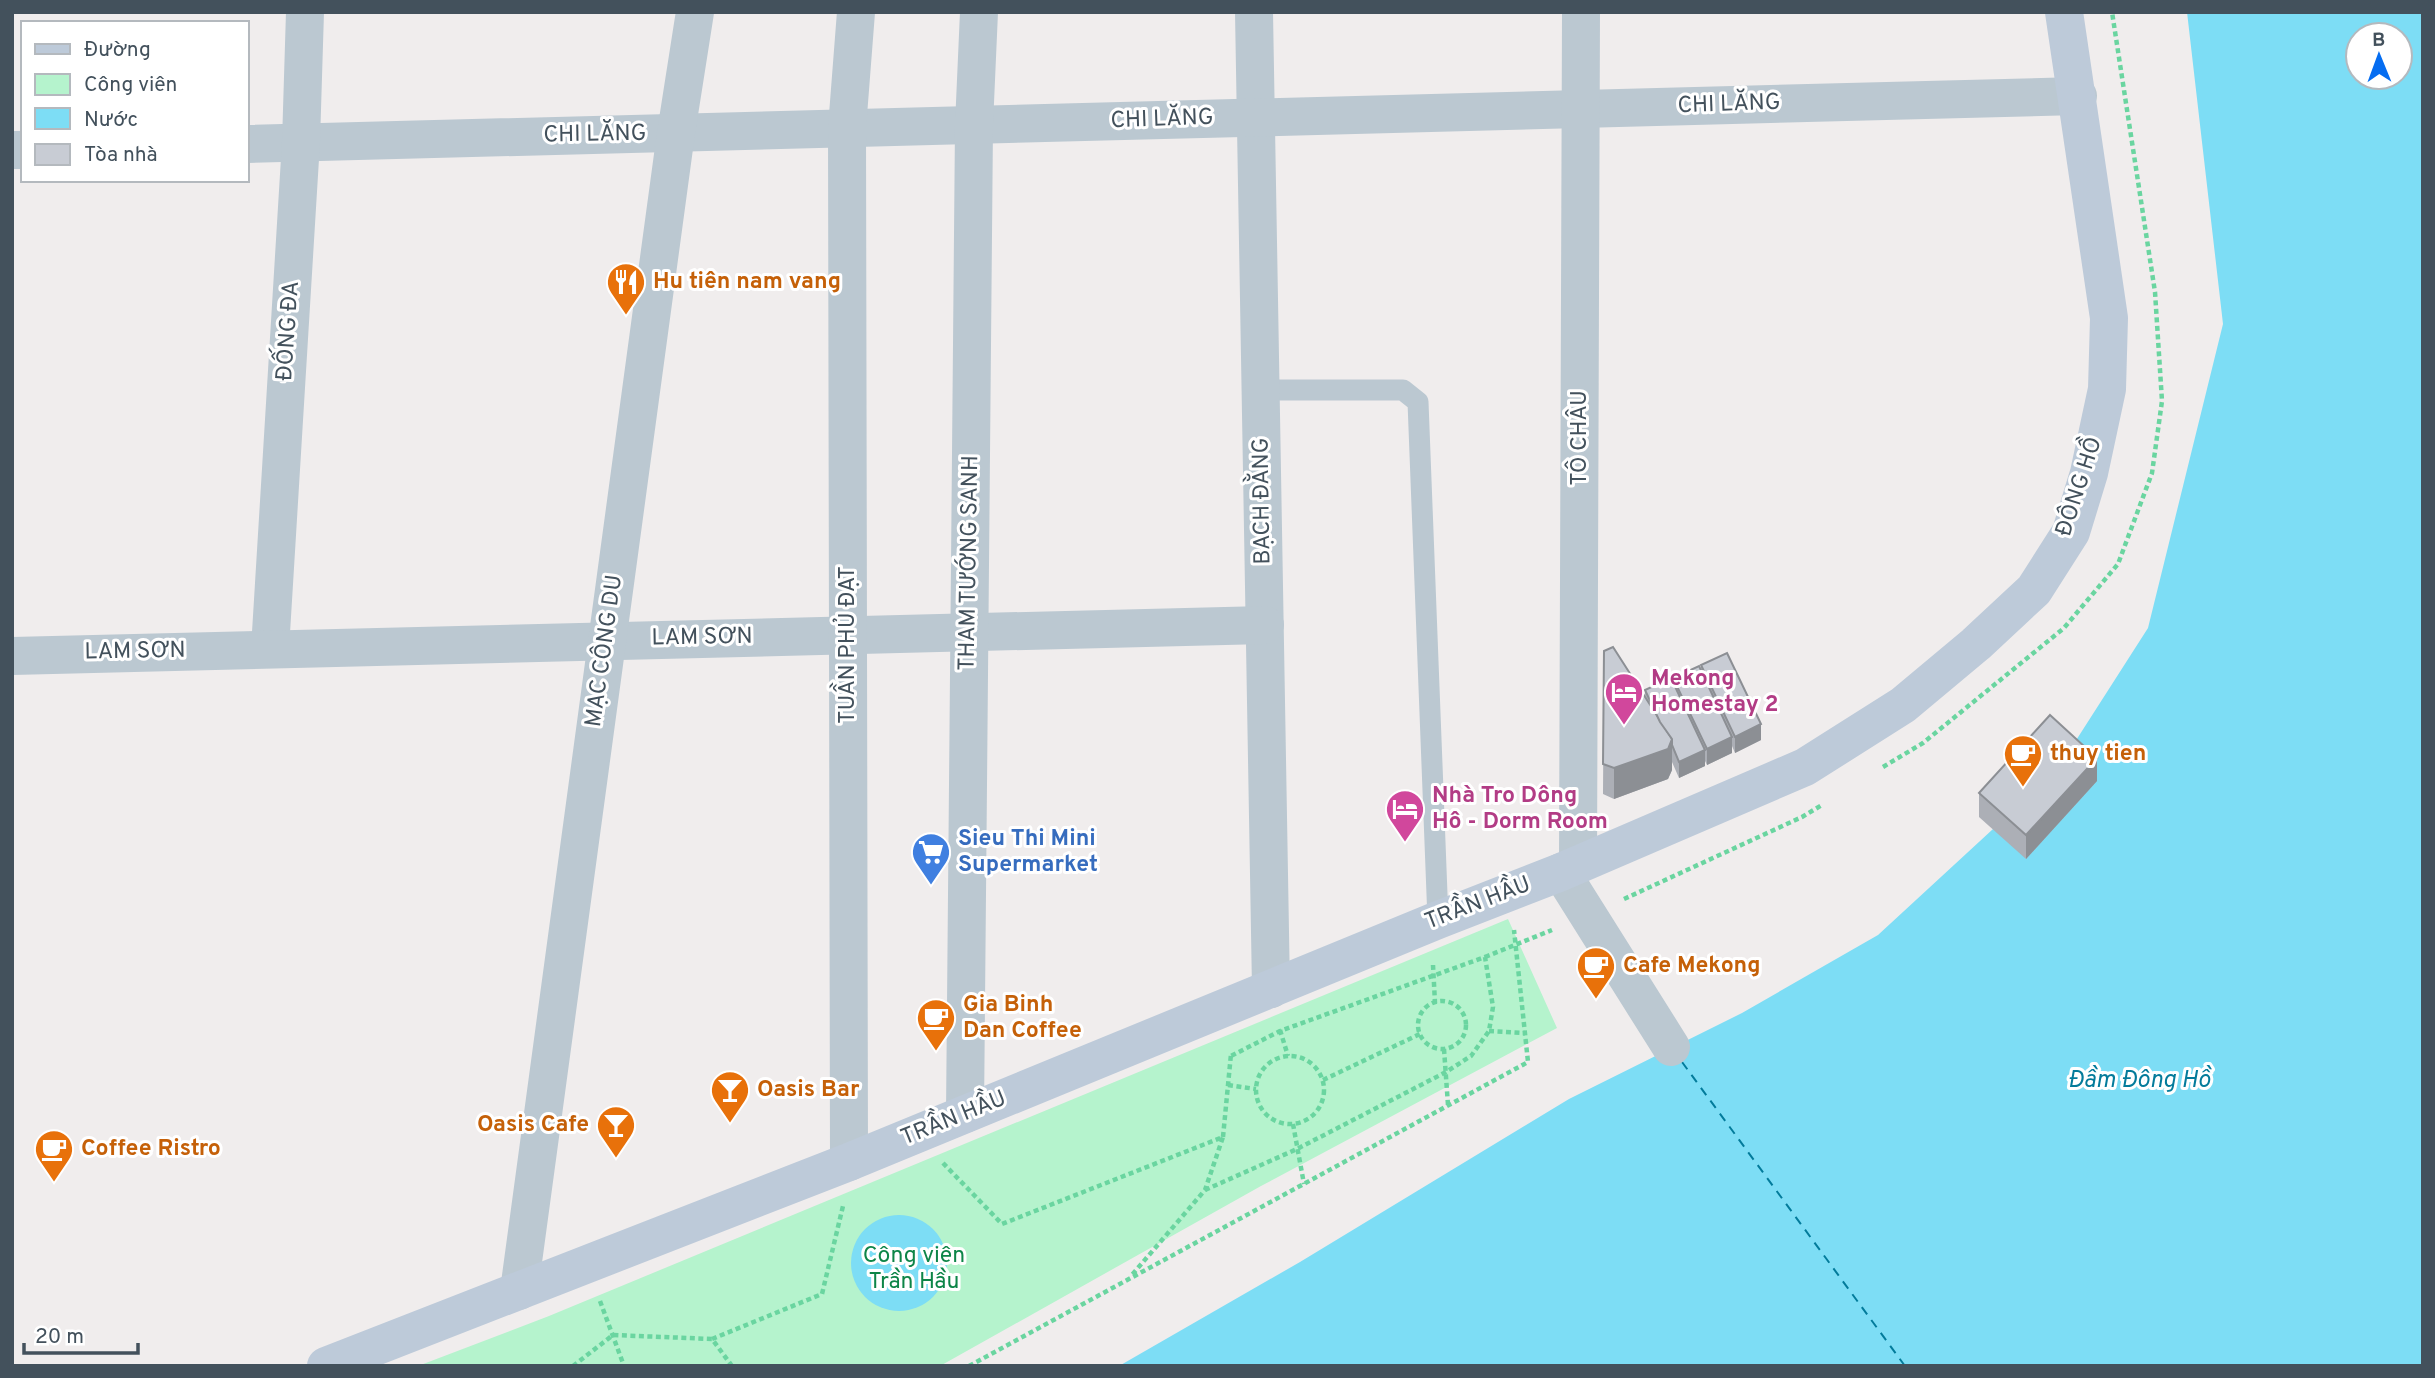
<svg xmlns="http://www.w3.org/2000/svg" width="2435" height="1378" viewBox="0 0 2435 1378" font-family="Overpass,sans-serif">
  <style>
    .green { fill: #b5f3cd }
    .water { fill: #7dddf5; fill-rule: evenodd }
    .lines { fill: none; stroke-linecap: round; stroke-linejoin: round }
    .ferry { stroke: #037b9b; stroke-width: 2; stroke-dasharray: 9 7; stroke-linecap: butt }
    .path { stroke: #6ad5a0; stroke-width: 4.5; stroke-dasharray: 5 3.5; stroke-linecap: butt }
    .lane { stroke: #bbc8d1; stroke-width: 21 }
    .street { stroke: #bbc8d1; stroke-width: 38 }
    .secondary { stroke: #bdcad9; stroke-width: 38 }
    .wall { fill: #acafb6 }
    .shaded-wall { fill: #8c8f94 }
    .building { fill: #c8ccd4; stroke: #8c8f94; stroke-width: 2 }
    .labels { text-anchor: middle; dominant-baseline: central; stroke-width: 6; stroke-linejoin: round; paint-order: stroke }
    .street-label { font-size: 23px; fill: #43515c; stroke: #fff }
    .food-label { font-size: 23px; font-weight: bold; fill: #c56008; stroke: #fff; text-anchor: start }
    .hotel-label { font-size: 23px; font-weight: bold; fill: #b23c85; stroke: #fff; text-anchor: start }
    .shop-label { font-size: 23px; font-weight: bold; fill: #366cbe; stroke: #fff; text-anchor: start }
    .park-label { font-size: 23px; fill: #0d8548; stroke: #fff }
    .water-label { font-size: 24px; font-style: italic; fill: #037b9b; stroke: #fff }
  </style>
  <rect width="100%" height="100%" fill="#f0eded"/>
  <path class="green" d="M1508 919 1557 1028 1261 1186 940 1366H418L549 1316Z"/>
  <g class="water">
    <path d="M2187 12H2423V1366H1119L1300 1262 1569 1099 1742 1013 1878 935 2057 770 2148 628 2223 324ZM2358 35H2400V77H2358Z"/>
    <circle cx="899" cy="1263" r="48"/>
  </g>
  <g class="lines">
    <path class="ferry" d="M1682 1062 1905 1366"/>
    <g class="path">
      <path d="M1883 767 1923 743 2064 628 2118 564 2152 473 2162 401 2155 292 2112 12"/>
      <path d="M1624 899 1802 817 1822 805"/>
      <path d="M1485 957 1552 930"/>
      <path d="M1433 965 1435 1003"/>
      <circle cx="1442" cy="1025" r="24"/>
      <path d="M1280 1030 1288 1056"/>
      <path d="M1489 1031 1525 1033"/>
      <path d="M1444 1049 1448 1105"/>
      <circle cx="1290" cy="1090" r="34"/>
      <path d="M1323 1080 1420 1034"/>
      <path d="M1228 1085 1256 1089"/>
      <path d="M1293 1124 1304 1184"/>
      <path d="M1223 1137 1231 1054"/>
      <path d="M943 1163 1002 1224 1223 1137 1205 1190 1131 1276"/>
      <path d="M1205 1190 1297 1149 1446 1072 1471 1056 1489 1031 1493 1007 1485 957 1280 1031 1231 1056"/>
      <path d="M600 1301 624 1366"/>
      <path d="M712 1339 822 1294 843 1206"/>
      <path d="M573 1366 613 1335 712 1339 732 1366"/>
      <path d="M969 1366 1528 1062 1514 930"/>
    </g>
    <path class="lane" d="M1260 390H1403L1418 402 1438 920"/>
    <g class="street">
      <path d="M1254 12 1271 989"/>
      <path d="M247 144 2078 96"/>
      <path d="M12 150H23"/>
      <path d="M270 649 301 142 305 12"/>
      <path d="M12 656 1265 625"/>
      <path d="M1578 864 1581 12"/>
      <path d="M1561 872 1671 1047"/>
      <path d="M965 1114 974 125 979 12"/>
      <path d="M849 1162 847 128 856 12"/>
      <path d="M519 1291 676 133 695 12"/>
    </g>
    <path class="secondary" d="M326 1366 849 1162 1438 920 1561 872 1805 767 1903 705 1976 644 2034 590 2071 532 2089 473 2107 389 2109 318 2064 12"/>
  </g>
  <g class="wall">
    <path d="M1604 651 1645 698V690L1673 682V678L1701 671V665L1761 740 1735 753 1732 746V753L1707 765 1705 761V766L1679 778 1672 762V770L1668 779 1614 799 1603 794Z"/>
    <path d="M2097 781 2026 859 1979 817V793Z"/>
  </g>
  <g class="shaded-wall">
    <path d="M1761 724V740L1735 753V737Z"/>
    <path d="M1732 737V753L1707 765V749Z"/>
    <path d="M1672 739V770L1668 779 1614 799V768Z"/>
    <path d="M1705 750V766L1679 778V762Z"/>
    <path d="M2097 758V781L2026 859V835Z"/>
  </g>
  <g class="building">
    <path d="M1613 647 1672 739 1668 749 1614 768 1603 764 1604 651Z"/>
    <path d="M1727 653 1761 724 1735 737 1701 665Z"/>
    <path d="M1699 666 1732 737 1707 749 1673 678Z"/>
    <path d="M1671 678 1705 750 1679 762 1672 745V739L1660 722 1645 690Z"/>
    <path d="M2050 715 2097 758 2026 835 1979 793Z"/>
  </g>
  <defs>
    <g id="restaurant-pin" transform="scale(2.0125)"><path d="M0 17L-7.5 6A9.5 9.5 0 1 1 7.5 6Z" fill="#e8710a" stroke="#fff"/><path d="M-5-6h1v4h1v-4h1v4h1v-4h1v5L-1.5 .5V6h-2V.5L-5-1ZM5-6V6H3V1.5H1.5Q1.5-4 5-6Z" fill="#fff"/></g>
    <g id="hotel-pin" transform="scale(2.0125)"><path d="M0 17L-7.5 6A9.5 9.5 0 1 1 7.5 6Z" fill="#d1479c" stroke="#fff"/><path d="M-6-4.5h1.5V1H6V5H4.5V3h-9V5H-6ZM-4 0a1.8 1.8 0 1 1 3.6 0ZM.5 0V-2.5h3Q6-2.5 6 0Z" fill="#fff"/></g>
    <g id="cafe-pin" transform="scale(2.0125)"><path d="M0 17L-7.5 6A9.5 9.5 0 1 1 7.5 6Z" fill="#e8710a" stroke="#fff"/><path d="M-5.5-4.5H6V0H3Q3 3.5 0 3.5H-2.5Q-5.5 3.5-5.5 0ZM3-3.2v2h1.7v-2ZM-6 4.5H4V6H-6Z" fill="#fff"/></g>
    <g id="supermarket-pin" transform="scale(2.0125)"><path d="M0 17L-7.5 6A9.5 9.5 0 1 1 7.5 6Z" fill="#3f7fe0" stroke="#fff"/><path d="M-6-5.5h2.5l.6 2H6L4.5 2H-2.5L-4.4-4H-6ZM-1.5 3.2a1.3 1.3 0 1 0 .1 0ZM3 3.2a1.3 1.3 0 1 0 .1 0Z" fill="#fff"/></g>
    <g id="bar-pin" transform="scale(2.0125)"><path d="M0 17L-7.5 6A9.5 9.5 0 1 1 7.5 6Z" fill="#e8710a" stroke="#fff"/><path d="M-6-5H6L.8 .8V4.5H3.5V6h-7V4.5H-.8V.8Z" fill="#fff"/></g>
  </defs>
  <g fill-rule="evenodd">
    <use href="#restaurant-pin" x="626" y="282"/>
    <use href="#hotel-pin" x="1624" y="692"/>
    <use href="#cafe-pin" x="2023" y="754"/>
    <use href="#hotel-pin" x="1405" y="809"/>
    <use href="#supermarket-pin" x="931" y="852"/>
    <use href="#cafe-pin" x="1596" y="966"/>
    <use href="#cafe-pin" x="936" y="1018"/>
    <use href="#bar-pin" x="730" y="1090"/>
    <use href="#bar-pin" x="616" y="1125"/>
    <use href="#cafe-pin" x="54" y="1149"/>
  </g>
  <g class="labels">
    <g class="street-label">
      <text transform="translate(1729 105) rotate(-2)">CHI LĂNG</text>
      <text transform="translate(1162 120) rotate(-2)">CHI LĂNG</text>
      <text transform="translate(595 135) rotate(-1)">CHI LĂNG</text>
      <text transform="translate(289 331) rotate(-86)">ĐỐNG ĐA</text>
      <text transform="translate(1580 438) rotate(-90)">TÔ CHÂU</text>
      <text transform="translate(2080 487) rotate(-72)">ĐÔNG HỒ</text>
      <text transform="translate(1263 501) rotate(-91)">BẠCH ĐẰNG</text>
      <text transform="translate(970 563) rotate(-89)">THAM TƯỚNG SANH</text>
      <text transform="translate(702 638) rotate(-1)">LAM SƠN</text>
      <text transform="translate(848 645) rotate(-90)">TUẦN PHỦ ĐẠT</text>
      <text transform="translate(605 651) rotate(-82)">MẠC CÔNG DU</text>
      <text transform="translate(135 652) rotate(-1)">LAM SƠN</text>
      <text transform="translate(1478 904) rotate(-21)">TRẦN HẦU</text>
      <text transform="translate(954 1119) rotate(-22)">TRẦN HẦU</text>
    </g>
    <g class="food-label">
      <text x="653" y="282">Hu tiên nam vang</text>
      <text x="2050" y="754">thuy tien</text>
      <text x="1623" y="966">Cafe Mekong</text>
      <text x="963" y="1005">Gia Binh<tspan x="963" dy="26">Dan Coffee</tspan></text>
      <text x="757" y="1090">Oasis Bar</text>
      <text x="589" y="1125" text-anchor="end">Oasis Cafe</text>
      <text x="81" y="1149">Coffee Ristro</text>
    </g>
    <g class="hotel-label">
      <text x="1651" y="679">Mekong<tspan x="1651" dy="26">Homestay 2</tspan></text>
      <text x="1432" y="796">Nhà Tro Dông<tspan x="1432" dy="26">Hô - Dorm Room</tspan></text>
    </g>
    <g class="shop-label">
      <text x="958" y="839">Sieu Thi Mini<tspan x="958" dy="26">Supermarket</tspan></text>
    </g>
    <g class="park-label">
      <text x="914" y="1256">Công viên<tspan x="914" dy="26">Trần Hầu</tspan></text>
    </g>
    <g class="water-label">
      <text x="2139" y="1081">Đầm Đông Hồ</text>
    </g>
  </g>
  <rect width="2435" height="1378" fill="none" stroke="#43515c" stroke-width="28"/>
  <rect x="21" y="21" width="228" height="161" fill="#ffffff" stroke="#b4b9be" stroke-width="2"/>
  <rect x="35" y="44" width="35" height="10" fill="#bdcad9" stroke="#b4b9be" stroke-width="2"/>
  <text x="84" y="56" font-size="21" fill="#43515c">Đường</text>
  <rect x="35" y="74" width="35" height="21" fill="#b5f3cd" stroke="#b4b9be" stroke-width="2"/>
  <text x="84" y="91" font-size="21" fill="#43515c">Công viên</text>
  <rect x="35" y="108" width="35" height="21" fill="#7dddf5" stroke="#b4b9be" stroke-width="2"/>
  <text x="84" y="126" font-size="21" fill="#43515c">Nước</text>
  <rect x="35" y="144" width="35" height="21" fill="#c8ccd4" stroke="#b4b9be" stroke-width="2"/>
  <text x="84" y="161" font-size="21" fill="#43515c">Tòa nhà</text>
  <g transform="translate(2379 56) rotate(359)"><circle r="33" fill="#ffffff" stroke="#b4b9be" stroke-width="2"/>
  <path d="M0-5L12 26L0 18L-12 26Z" fill="#056df1"/>
  <text y="-10" font-size="19" font-weight="bold" text-anchor="middle" fill="#43515c">B</text>
  </g>
  <path d="M24 1343v10h114v-10" fill="none" stroke="#43515c" stroke-width="3.5"/>
  <text x="35" y="1343" font-size="21" fill="#43515c" stroke="#ffffff" stroke-width="5" paint-order="stroke">20 m</text>
</svg>
